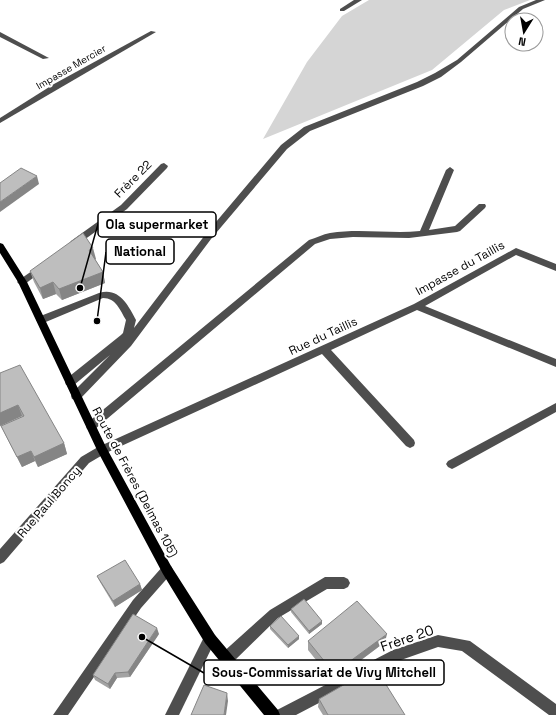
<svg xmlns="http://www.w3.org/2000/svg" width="556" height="715" viewBox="0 0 556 715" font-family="'Space Grotesk',sans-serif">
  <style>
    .green { fill: #d5d5d5 }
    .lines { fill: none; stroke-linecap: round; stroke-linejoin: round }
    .minor { fill: #4e4e4e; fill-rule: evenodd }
    .major { fill: #000; fill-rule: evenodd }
    .wall { fill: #a3a3a3 }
    .shaded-wall { fill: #858585 }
    .building { fill: #bebebe; stroke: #858585 }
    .labels { text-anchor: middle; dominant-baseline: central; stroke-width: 4; stroke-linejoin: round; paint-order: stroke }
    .far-street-label { font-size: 10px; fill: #000; stroke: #fff }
    .street-label { font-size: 12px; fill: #000; stroke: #fff }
    .near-street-label { font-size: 14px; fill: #000; stroke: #fff }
    .leader { fill: none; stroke: #000; stroke-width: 1.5 }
    .callout-dot { fill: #000; stroke: #fff; stroke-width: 1.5 }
    .callout { fill: #fff; stroke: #000; stroke-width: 1.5 }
    .callout-label { font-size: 13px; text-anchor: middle; font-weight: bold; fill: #000 }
  </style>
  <rect width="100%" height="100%" fill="#fff"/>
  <path class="green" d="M369 0H530L504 10 432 70 263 139 307 62 342 16Z"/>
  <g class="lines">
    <g class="minor">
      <path d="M354 0H362L344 11H340V9Z"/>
      <path d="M536 0H545L523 9 461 62 441 77 423 86 310 131 287 149 211 239 131 346 80 399 76 400 72 399 71 396 72 393 110 355 74 385H66L65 382 66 379 121 335 123 333 126 320C120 310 116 298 103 298L41 324 36 320 38 317 99 293C119 287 128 305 136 320L134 328 205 235 281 145 304 127 417 82 435 73 457 60 519 7Z"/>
      <path d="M151 31 156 32 0 123V118L54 84Z"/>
      <path d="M0 32 47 57 49 58 43 59 0 37Z"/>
      <path d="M164 163 168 166 167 168 127 209 77 245H71L70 243 71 241 121 205 161 164Z"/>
      <path d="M450 167 454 170 429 230 455 226 479 204H485L486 206 485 208 460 231 457 232 409 238 353 237 330 239 315 244 95 429 91 430 87 429 86 426 87 423 309 240C316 238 323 234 330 233 360 228 390 234 420 231L446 170Z"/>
      <path d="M516 248 556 264V271L516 255 425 306 556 359V367L417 310 331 350 414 440 415 443 414 446 410 448 406 446 322 354 106 453 89 463 4 562 0 564V549L81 457 98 447 414 304Z"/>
      <path d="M42 264 47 267 45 269 25 284H19L17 282 19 280Z"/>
      <path d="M556 403V412L456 467 452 469 448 467 446 464 448 461Z"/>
      <path d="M167 564 171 566 173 570 171 574 141 608 68 715H53L133 600 163 566Z"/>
      <path d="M325 577H344L348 579 350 583 348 587 344 589H327L278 618 231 664 226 665 221 664 219 659 221 654 270 610Z"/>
      <path d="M210 633 215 635 216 639 179 715H165L205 635Z"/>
      <path d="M438 635 470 641 556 704V715H549L462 651 438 647 401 660 296 715H275L277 710 393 650Z"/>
    </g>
    <path class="major" d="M0 243 3 244 27 282 106 447 171 566 215 635 278 710 280 715H264L205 643 163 574 97 450 18 282 0 253Z"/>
  </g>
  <g class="wall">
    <path d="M95 259 103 272 105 283 62 300 56 294 43 299 34 282 30 271 96 259Z"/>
    <path d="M0 373 64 443 67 454 38 467 35 461 22 467 6 436 1 426 23 416H22L0 426Z"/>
    <path d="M97 576 140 584 142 590 115 607 100 582Z"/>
    <path d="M291 609 322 621V624L309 634 291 612Z"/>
    <path d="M270 626 299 636V639L288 648 270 629Z"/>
    <path d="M159 634 130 677 117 678 110 689 95 680 93 675Z"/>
    <path d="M308 641 385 642 333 681 308 650Z"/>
    <path d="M319 699 405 715H323L318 707Z"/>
  </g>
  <g class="shaded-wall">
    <path d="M37 176 39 184 0 212V202Z"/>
    <path d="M93 248 96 259 92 261 89 250Z"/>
    <path d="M103 272 105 283 62 300 59 289Z"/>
    <path d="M53 282 56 294 43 299 40 288Z"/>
    <path d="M18 405 22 416 0 426V413Z"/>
    <path d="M64 443 67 454 38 467 34 457Z"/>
    <path d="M31 451 35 461 22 467 17 457Z"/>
    <path d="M140 584 142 590 115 607 113 601Z"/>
    <path d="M322 621V624L309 634V631Z"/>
    <path d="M157 628 159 634 130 677 128 672Z"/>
    <path d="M387 634 385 642 333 681 334 673Z"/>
    <path d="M299 636V639L288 648V645Z"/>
    <path d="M115 673 117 678 110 689 108 684Z"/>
    <path d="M227 693 228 701 226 715H224Z"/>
  </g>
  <g class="building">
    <path d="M21 168 37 176 0 202V183Z"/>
    <path d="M83 233 93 248 89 250 103 272 59 289 53 282 40 288 30 271Z"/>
    <path d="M20 365 64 443 34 457 31 451 17 457 1 426 24 416 18 405 0 413V373Z"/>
    <path d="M125 560 140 584 113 601 97 576Z"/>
    <path d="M304 599 322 621 309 631 291 609Z"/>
    <path d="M357 601 387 634 334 673 308 641Z"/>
    <path d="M133 614 157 628 128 672 115 673 108 684 93 675Z"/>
    <path d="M281 616 299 636 288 645 270 626Z"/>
    <path d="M375 667 405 715H328L319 699Z"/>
    <path d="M204 685 227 693 224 715H191Z"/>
  </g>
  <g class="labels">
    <g class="far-street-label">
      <text transform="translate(71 67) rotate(-30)">Impasse Mercier</text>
    </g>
    <g class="street-label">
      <text transform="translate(133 179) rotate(-45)">Frère 22</text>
      <text transform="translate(460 268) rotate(-29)">Impasse du Taillis</text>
      <text transform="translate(323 336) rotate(-25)">Rue du Taillis</text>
      <text transform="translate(135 482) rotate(62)">Route de Frères (Delmas 105)</text>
      <text transform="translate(49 502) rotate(-49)">Rue Paul Boncy</text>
    </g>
    <g class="near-street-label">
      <text transform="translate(407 638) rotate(-19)">Frère 20</text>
    </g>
  </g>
  <path class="leader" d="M80 288L98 224M97 321L106 252M142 637L204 673"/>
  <g class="callout-dot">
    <circle cx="80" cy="288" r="4"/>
    <circle cx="97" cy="321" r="4"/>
    <circle cx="142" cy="637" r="4"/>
  </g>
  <g class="callout">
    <rect x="98" y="212" width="118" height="25" rx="4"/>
    <rect x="106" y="239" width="68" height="25" rx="4"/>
    <rect x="204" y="660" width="240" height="25" rx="4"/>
  </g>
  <g class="callout-label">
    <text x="157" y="229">Ola supermarket</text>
    <text x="140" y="256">National</text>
    <text x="324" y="677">Sous-Commissariat de Vivy Mitchell</text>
  </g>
  <g transform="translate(524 32) rotate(191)"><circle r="19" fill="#ffffff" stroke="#999999"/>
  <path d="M0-3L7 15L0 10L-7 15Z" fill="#000000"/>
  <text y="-6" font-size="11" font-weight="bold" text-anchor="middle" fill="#000000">N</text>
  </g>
</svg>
